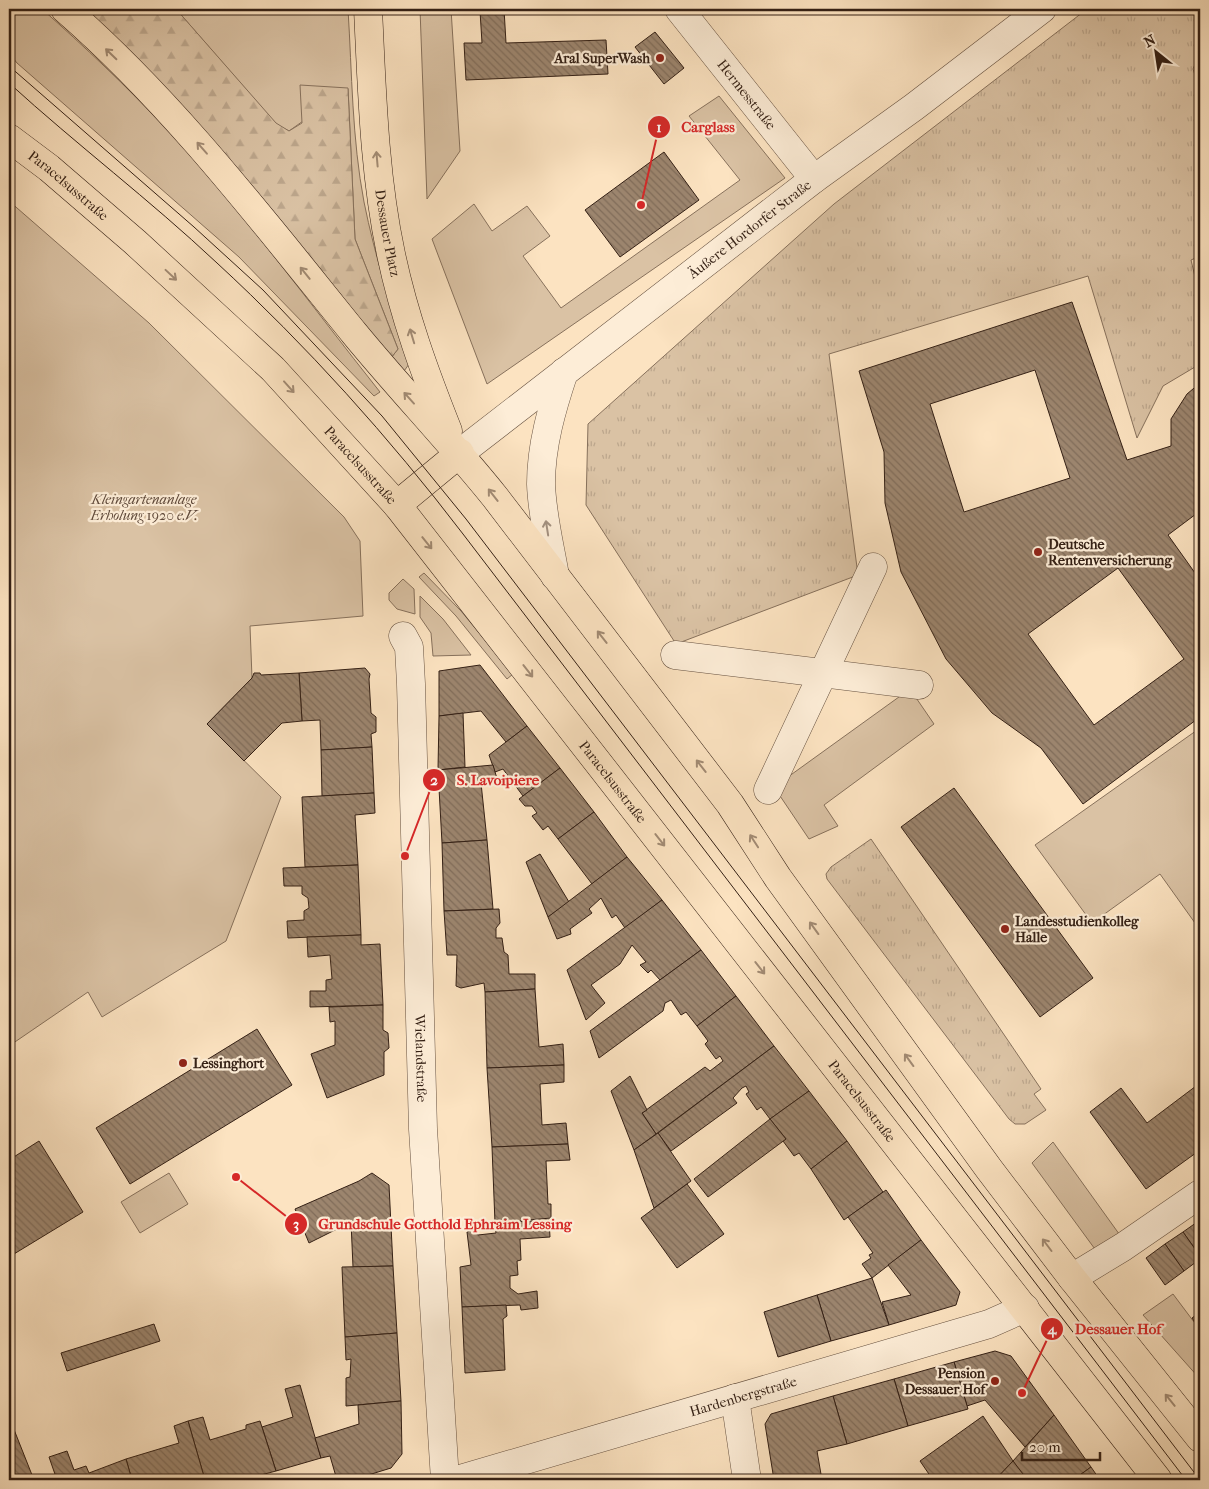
<svg xmlns="http://www.w3.org/2000/svg" width="1209" height="1489" viewBox="0 0 1209 1489" font-family="'IM FELL French Canon',serif">
  <style>
    .green { fill: #dac2a4; stroke: #87715c }
    .forest { fill: url(#forest-firs); stroke: #87715c }
    .park { fill: url(#park-tufts); stroke: #87715c }
    .building { fill: url(#building-back-hatch); stroke: #342015; fill-rule: evenodd }
    .lines { fill: none; stroke-linecap: round; stroke-linejoin: round }
    .minor-casing { stroke: #665140; stroke-width: 29 }
    .major-casing { stroke: #342015; stroke-width: 29 }
    .minor { stroke: #fdedd7; stroke-width: 28 }
    .major { stroke: #fce3c1; stroke-width: 28 }
    .tram { stroke: #342015; stroke-width: 1 }
    .oneway { stroke: #a28b74 }
    .oneway2 { stroke: #a39180 }
    .poi-dot { fill: #8f2418; stroke: #fdedd7; stroke-width: 2 }
    .labels { text-anchor: middle; dominant-baseline: central; stroke-width: 4.5; stroke-linejoin: round; paint-order: stroke }
    .poi-label { font-size: 14px; font-weight: bold; fill: #342015; stroke: #fdedd7; text-anchor: start }
    .street-label { font-size: 14px; fill: #342015; stroke: #fdedd7 }
    .park-label { font-size: 14px; font-style: italic; fill: #5e4839; stroke: #fdedd7 }
    .leader { fill: none; stroke: #d62828; stroke-width: 2 }
    .callout-dot { fill: #d62828; stroke: #fdedd7; stroke-width: 2 }
    .mark-label { font-size: 15px; text-anchor: middle; font-weight: bold; fill: #fff }
    .callout-label { font-size: 15px; text-anchor: middle; font-weight: bold; fill: #d62828; stroke: #fdedd7; stroke-width: 4.5; stroke-linejoin: round; paint-order: stroke }
  </style>
  <defs>
    <pattern id="forest-firs" width="22" height="20" patternUnits="userSpaceOnUse" patternTransform="scale(1.25)"><rect width="22" height="20" fill="#dac2a4"/><path d="M5 1l3.5 6h-7zM16 11l3.5 6h-7z" fill="#bca68c"/></pattern>
    <pattern id="park-tufts" width="24" height="20" patternUnits="userSpaceOnUse" patternTransform="scale(1.25)"><rect width="24" height="20" fill="#dac2a4"/><path d="M3 7l-1-3M5 7V3M7 7l1-3M15 17l-1-3M17 17v-4M19 17l1-3" fill="none" stroke="#bca68c"/></pattern>
    <pattern id="building-back-hatch" width="6" height="6" patternUnits="userSpaceOnUse" patternTransform="scale(1.25)"><rect width="6" height="6" fill="#9c856e"/><path d="M-1 5l2 2M0 0l6 6M5-1l2 2" fill="none" stroke="#806c59"/></pattern>
  </defs>
  <rect width="100%" height="100%" fill="#fce3c1"/>
  <filter id="stains"><feTurbulence type="fractalNoise" baseFrequency=".004" numOctaves="4"/><feColorMatrix values="0 0 0 0 .2 0 0 0 0 .09 0 0 0 0 .02 0 0 0 .5 -.17"/></filter>
  <radialGradient id="worn" r=".72"><stop offset=".6" stop-color="#630" stop-opacity="0"/><stop offset="1" stop-color="#630" stop-opacity=".3"/></radialGradient>
  <g class="green">
    <path d="M9 9H42C85 47 126 86 165 127 241 209 310 304 380 392L374 396 239 257 17 63 9 53Z"/>
    <path d="M176 9H348C352 73 352 139 364 202 375 257 392 310 409 364L402 374 391 358 398 349 355 239 348 89 289 131 276 124Z"/>
    <path d="M420 9H451L460 151 427 199Z"/>
    <path d="M719 96 785 178 487 384 432 239 474 204 492 231 527 206 550 236 523 256 561 308 740 180 689 116Z"/>
    <path d="M9 201 149 323 344 517 360 541 363 616 250 626 252 678 207 724 281 797 226 941 102 1017 88 992 9 1046Z"/>
    <path d="M424 573 461 611 513 674 507 679 456 616 419 577Z"/>
    <path d="M403 579 414 589 415 614 397 609 389 600V593Z"/>
    <path d="M420 596 443 619 471 655 433 656 431 633 420 617Z"/>
    <path d="M910 689 934 724 824 805 838 826 809 839 774 787Z"/>
    <path d="M1200 728V930L1160 874 1092 923 1035 845Z"/>
    <path d="M1053 1142 1122 1238 1100 1256 1032 1163Z"/>
    <path d="M169 1173 188 1204 140 1233 121 1202Z"/>
    <path d="M1173 1294 1200 1330V1379L1143 1315Z"/>
  </g>
  <path class="forest" d="M86 9H176L276 123 289 131 302 123 300 85 348 88 355 239 398 349 391 358C295 236 200 115 86 9Z"/>
  <g class="park">
    <path d="M1087 9H1200V52L1193 69 1200 91V256L1191 260 1200 298V364L1163 386 1137 438 1088 276 829 354 858 575 676 644 586 505 588 424 834 204Z"/>
    <path d="M871 839 1041 1089 1034 1094 1046 1110 1025 1124H1015L1009 1119 827 879 826 874 831 867Z"/>
  </g>
  <g class="building">
    <path d="M504 9 506 43 606 40 608 74 466 80 464 43H482L480 11Z"/>
    <path d="M655 32 684 68 664 84 635 47Z"/>
    <path d="M664 152 699 200 620 257 585 210Z"/>
    <path d="M1072 302 1127 460 1171 446V419L1187 394 1200 383V511L1168 535 1200 580V717L1083 804 1041 748 992 713 946 659 901 572 885 503 884 452 859 371ZM1035 370 1070 478 964 512 930 404ZM1118 568 1184 659 1094 725 1028 634Z"/>
    <path d="M480 665 527 726 506 742 481 711 439 716V671Z"/>
    <path d="M365 668 370 674 369 679 371 713 376 717V732L371 734 372 747 321 750 320 720 302 721 299 673Z"/>
    <path d="M254 673H260L261 675 299 673 302 721 282 723 244 761 207 724 252 678Z"/>
    <path d="M463 713 465 767 438 770 439 716Z"/>
    <path d="M527 726 560 768 523 796 503 769 495 772 489 755Z"/>
    <path d="M372 747 374 793 322 796 321 750Z"/>
    <path d="M493 765 498 782 481 783 487 840 442 843 438 770Z"/>
    <path d="M560 768 594 812 558 839 548 826 543 830 532 816 537 813 532 806H525L519 799Z"/>
    <path d="M954 788 1093 978 1040 1017 901 827Z"/>
    <path d="M374 793 375 813 355 815 358 865 305 867 302 797Z"/>
    <path d="M594 812 627 857 592 884 558 839Z"/>
    <path d="M487 840 493 909 444 911 442 843Z"/>
    <path d="M540 854 569 902 548 917 526 862Z"/>
    <path d="M627 857 662 900 625 928 616 915 612 918 601 898 589 909 592 913 570 929 571 934 557 939 548 917Z"/>
    <path d="M358 865 361 935 288 938 287 921 304 920V911L309 908 308 898 302 894V886H284L283 868Z"/>
    <path d="M662 900 701 950 660 980 651 970 648 973 640 965 646 962 632 945 620 964 591 985 605 1003 586 1020 567 970Z"/>
    <path d="M499 909 500 923 496 928V938H502L504 952 508 955 509 974H535V989L485 992 484 983 461 988 456 986 457 955H447L444 911Z"/>
    <path d="M361 935V945L380 944 383 1005 310 1007V991H326V980L332 979 330 955 308 957 307 937Z"/>
    <path d="M701 950 736 996 697 1026 686 1012 681 1015 671 1000 665 1003 663 1011 599 1058 590 1031Z"/>
    <path d="M535 989 539 1047 563 1044 564 1065 487 1068 485 992Z"/>
    <path d="M736 996 774 1046 656 1134 642 1113 705 1067 710 1071 723 1061 720 1056 716 1059 705 1044 708 1041 697 1026Z"/>
    <path d="M383 1005V1030L388 1033 389 1048 384 1052V1075L327 1098 311 1054 335 1045V1021L330 1022 329 1007Z"/>
    <path d="M257 1029 292 1085 130 1184 96 1128Z"/>
    <path d="M774 1046 809 1091 770 1119 761 1107 757 1110 746 1094 749 1092 746 1086 742 1088 733 1098 737 1103 671 1151 658 1133Z"/>
    <path d="M564 1065V1082L540 1084 542 1125 566 1123 568 1144 492 1147 487 1068Z"/>
    <path d="M630 1076 647 1110 642 1113 656 1134 634 1150 611 1091Z"/>
    <path d="M1200 1083V1150L1146 1189 1090 1112 1121 1088 1147 1123Z"/>
    <path d="M809 1091 847 1141 811 1169 799 1153 794 1156 783 1141 786 1139 770 1119Z"/>
    <path d="M770 1119 786 1139 708 1197 694 1179Z"/>
    <path d="M658 1133 691 1181 654 1208 634 1150Z"/>
    <path d="M39 1141 83 1212 9 1257V1160Z"/>
    <path d="M847 1141 883 1192 844 1220 811 1169Z"/>
    <path d="M568 1144 570 1160 546 1161 548 1204H551V1218L495 1223 492 1147Z"/>
    <path d="M372 1173 389 1185 393 1266 353 1267 351 1222 309 1243 295 1209 359 1181Z"/>
    <path d="M687 1184 724 1234 677 1268 641 1218Z"/>
    <path d="M886 1190 921 1240 872 1278 862 1264 871 1258 869 1255 873 1253 848 1217Z"/>
    <path d="M549 1220 550 1237 520 1239 521 1260 517 1261 518 1275 510 1276V1288L518 1294 537 1291 538 1308 521 1310 520 1305 462 1307 460 1267 471 1265 467 1232 472 1230 478 1235 496 1233 495 1223Z"/>
    <path d="M1200 1220V1256L1183 1232Z"/>
    <path d="M1183 1232 1200 1256V1259L1184 1271 1165 1244Z"/>
    <path d="M921 1240 960 1292 956 1305 889 1325 882 1302 911 1295 888 1265Z"/>
    <path d="M1165 1244 1184 1271 1165 1285 1146 1258Z"/>
    <path d="M393 1266 397 1333 345 1337 342 1267Z"/>
    <path d="M872 1278 889 1325 831 1341 817 1295Z"/>
    <path d="M817 1295 831 1341 778 1357 764 1312Z"/>
    <path d="M506 1305 507 1316 503 1319 505 1370 465 1373 462 1307Z"/>
    <path d="M1200 1312V1330L1192 1318Z"/>
    <path d="M154 1324 160 1341 67 1371 61 1353Z"/>
    <path d="M397 1333 401 1401 346 1406V1378L350 1377 351 1359 346 1360 345 1337Z"/>
    <path d="M995 1351 1011 1356 1054 1415 1025 1447 985 1400 967 1406 954 1362Z"/>
    <path d="M954 1362 968 1409 908 1426 894 1379Z"/>
    <path d="M894 1379 908 1426 847 1444 833 1396Z"/>
    <path d="M300 1385 321 1458 276 1471 262 1427 293 1417 285 1389Z"/>
    <path d="M833 1396 847 1444 817 1451 822 1480H774L765 1424 771 1414Z"/>
    <path d="M401 1401 402 1454 391 1468 352 1480H337L330 1456 321 1458 315 1438 359 1424 358 1405Z"/>
    <path d="M1054 1415 1091 1467 1073 1480H1034L1031 1476 1025 1479 1013 1461Z"/>
    <path d="M983 1416 1013 1461 995 1480H933L920 1461Z"/>
    <path d="M9 1417 34 1480H9Z"/>
    <path d="M203 1417 210 1440 246 1429V1425L260 1421 276 1471 242 1480H205L188 1421Z"/>
    <path d="M188 1421 205 1480H132L126 1459 179 1443 174 1426Z"/>
    <path d="M67 1451 74 1470 86 1466 89 1473 126 1459 132 1480H57L49 1457Z"/>
    <path d="M1013 1461 1023 1474 1020 1480H995Z"/>
    <path d="M1091 1467 1100 1480H1073Z"/>
  </g>
  <g class="lines">
    <g class="minor-casing">
      <g id="minor">
        <path id="s1" d="M679 9 814 179"/>
        <path id="s2" d="M460 453 814 179 914 107 1042 9"/>
        <path d="M555 576C550 546 542 515 541 484 541 445 552 408 564 372"/>
        <path id="s3" d="M403 636 409 647 411 684 423 1129 445 1480"/>
        <path d="M675 655 919 685"/>
        <path d="M768 790 873 567"/>
        <path d="M1072 1278 1123 1247 1200 1194"/>
        <path d="M735 1398 747 1480"/>
        <path id="s4" d="M457 1480 989 1324 1025 1308"/>
      </g>
    </g>
    <g class="major-casing">
      <g id="major">
        <path d="M65 9C174 104 263 221 354 333 400 389 450 441 495 497L730 804 778 878 989 1169 1072 1278 1200 1438"/>
        <path id="s5" d="M368 9C372 91 374 174 391 254 404 316 425 373 448 431"/>
        <path id="s6" d="M9 138 49 168 135 242 273 369 397 505 1158 1480"/>
        <path d="M397 505 460 453"/>
      </g>
    </g>
    <use href="#minor" class="minor"/>
    <use href="#major" class="major"/>
    <g class="tram">
      <path d="M9 66 194 227 263 290 382 416 466 519 1200 1480"/>
      <path d="M9 83C77 145 150 200 217 263 307 346 389 437 463 534L1186 1480"/>
    </g>
  </g>
  <defs><path id="oneway-shaft" d="M-6 0H5M1.5-3L5.5 0L1.5 3" fill="none" stroke-width="1.6" stroke-linecap="round" stroke-linejoin="round" transform="scale(1.25)"/></defs>
  <g class="oneway">
    <use href="#oneway-shaft" transform="translate(111 54) rotate(-136)"/>
    <use href="#oneway-shaft" transform="translate(202 148) rotate(-131)"/>
    <use href="#oneway-shaft" transform="translate(377 159) rotate(-95)"/>
    <use href="#oneway-shaft" transform="translate(305 273) rotate(-129)"/>
    <use href="#oneway-shaft" transform="translate(171 275) rotate(43)"/>
    <use href="#oneway-shaft" transform="translate(412 336) rotate(-107)"/>
    <use href="#oneway-shaft" transform="translate(289 387) rotate(48)"/>
    <use href="#oneway-shaft" transform="translate(409 398) rotate(-132)"/>
    <use href="#oneway-shaft" transform="translate(493 495) rotate(-128)"/>
    <use href="#oneway-shaft" transform="translate(427 543) rotate(51)"/>
    <use href="#oneway-shaft" transform="translate(602 637) rotate(-128)"/>
    <use href="#oneway-shaft" transform="translate(528 671) rotate(52)"/>
    <use href="#oneway-shaft" transform="translate(701 766) rotate(-128)"/>
    <use href="#oneway-shaft" transform="translate(660 840) rotate(52)"/>
    <use href="#oneway-shaft" transform="translate(754 841) rotate(-123)"/>
    <use href="#oneway-shaft" transform="translate(814 928) rotate(-126)"/>
    <use href="#oneway-shaft" transform="translate(760 968) rotate(52)"/>
    <use href="#oneway-shaft" transform="translate(909 1060) rotate(-126)"/>
    <use href="#oneway-shaft" transform="translate(1047 1245) rotate(-127)"/>
    <use href="#oneway-shaft" transform="translate(1170 1400) rotate(-129)"/>
  </g>
  <use class="oneway2" href="#oneway-shaft" transform="translate(547 528) rotate(-99)"/>
  <g class="poi-dot">
    <circle cx="660" cy="58" r="5"/>
    <circle cx="1038" cy="552" r="5"/>
    <circle cx="1005" cy="929" r="5"/>
    <circle cx="183" cy="1063" r="5"/>
    <circle cx="995" cy="1381" r="5"/>
  </g>
  <g class="labels">
    <g class="poi-label">
      <text x="650" y="58" text-anchor="end">Aral SuperWash</text>
      <text x="1048" y="544">Deutsche<tspan x="1048" dy="16">Rentenversicherung</tspan></text>
      <text x="1015" y="921">Landesstudienkolleg<tspan x="1015" dy="16">Halle</tspan></text>
      <text x="193" y="1063">Lessinghort</text>
      <text x="985" y="1373" text-anchor="end">Pension<tspan x="985" dy="16">Dessauer Hof</tspan></text>
    </g>
    <g class="street-label">
      <text stroke="none"><textPath href="#s1" startOffset="109">Hermesstraße</textPath></text>
      <text stroke="none"><textPath href="#s6" startOffset="76">Paracelsusstraße</textPath></text>
      <text stroke="none"><textPath href="#s2" startOffset="366">Äußere Hordorfer Straße</textPath></text>
      <text stroke="none"><textPath href="#s5" startOffset="225">Dessauer Platz</textPath></text>
      <text stroke="none"><textPath href="#s6" startOffset="481">Paracelsusstraße</textPath></text>
      <text stroke="none"><textPath href="#s6" startOffset="886">Paracelsusstraße</textPath></text>
      <text stroke="none"><textPath href="#s3" startOffset="424">Wielandstraße</textPath></text>
      <text stroke="none"><textPath href="#s6" startOffset="1291">Paracelsusstraße</textPath></text>
      <text stroke="none"><textPath href="#s4" startOffset="298">Hardenbergstraße</textPath></text>
    </g>
    <g class="park-label">
      <text x="144" y="499">Kleingartenanlage<tspan x="144" dy="16">Erholung 1920 e.V.</tspan></text>
    </g>
  </g>
  <path class="leader" d="M641 205L659 127M405 856L434 780M236 1177L296 1224M1022 1393L1052 1329"/>
  <g class="callout-dot">
    <circle cx="641" cy="205" r="5"/>
    <circle cx="405" cy="856" r="5"/>
    <circle cx="236" cy="1177" r="5"/>
    <circle cx="1022" cy="1393" r="5"/>
    <circle cx="659" cy="127" r="12"/>
    <circle cx="434" cy="780" r="12"/>
    <circle cx="296" cy="1224" r="12"/>
    <circle cx="1052" cy="1329" r="12"/>
  </g>
  <g class="mark-label">
    <text x="659" y="132">1</text>
    <text x="434" y="785">2</text>
    <text x="296" y="1229">3</text>
    <text x="1052" y="1334">4</text>
  </g>
  <g class="callout-label">
    <text x="708" y="132">Carglass</text>
    <text x="498" y="785">S. Lavoipiere</text>
    <text x="445" y="1229">Grundschule Gotthold Ephraim Lessing</text>
    <text x="1118" y="1334">Dessauer Hof</text>
  </g>
  <rect width="1209" height="1489" fill="none" stroke="#fce3c1" stroke-width="30"/>
  <rect x="10" y="10" width="1189" height="1469" fill="none" stroke="#342015" stroke-width="2.5"/>
  <rect x="15" y="15" width="1179" height="1459" fill="none" stroke="#342015"/>
  <g transform="translate(1156 52) rotate(330)" stroke="#fdedd7" stroke-width="4" paint-order="stroke">
  <path d="M0-4L9 19L0 12L-9 19Z" fill="#342015"/>
  <text y="-8" font-size="14" font-weight="bold" text-anchor="middle" fill="#342015">N</text>
  </g>
  <path d="M1022 1452v8h78v-8" fill="none" stroke="#342015" stroke-width="2.5"/>
  <text x="1029" y="1452" font-size="15" fill="#342015" stroke="#fdedd7" stroke-width="4" paint-order="stroke">20 m</text>
  <rect width="100%" height="100%" filter="url(#stains)"/>
  <rect width="100%" height="100%" fill="url(#worn)"/>
</svg>
